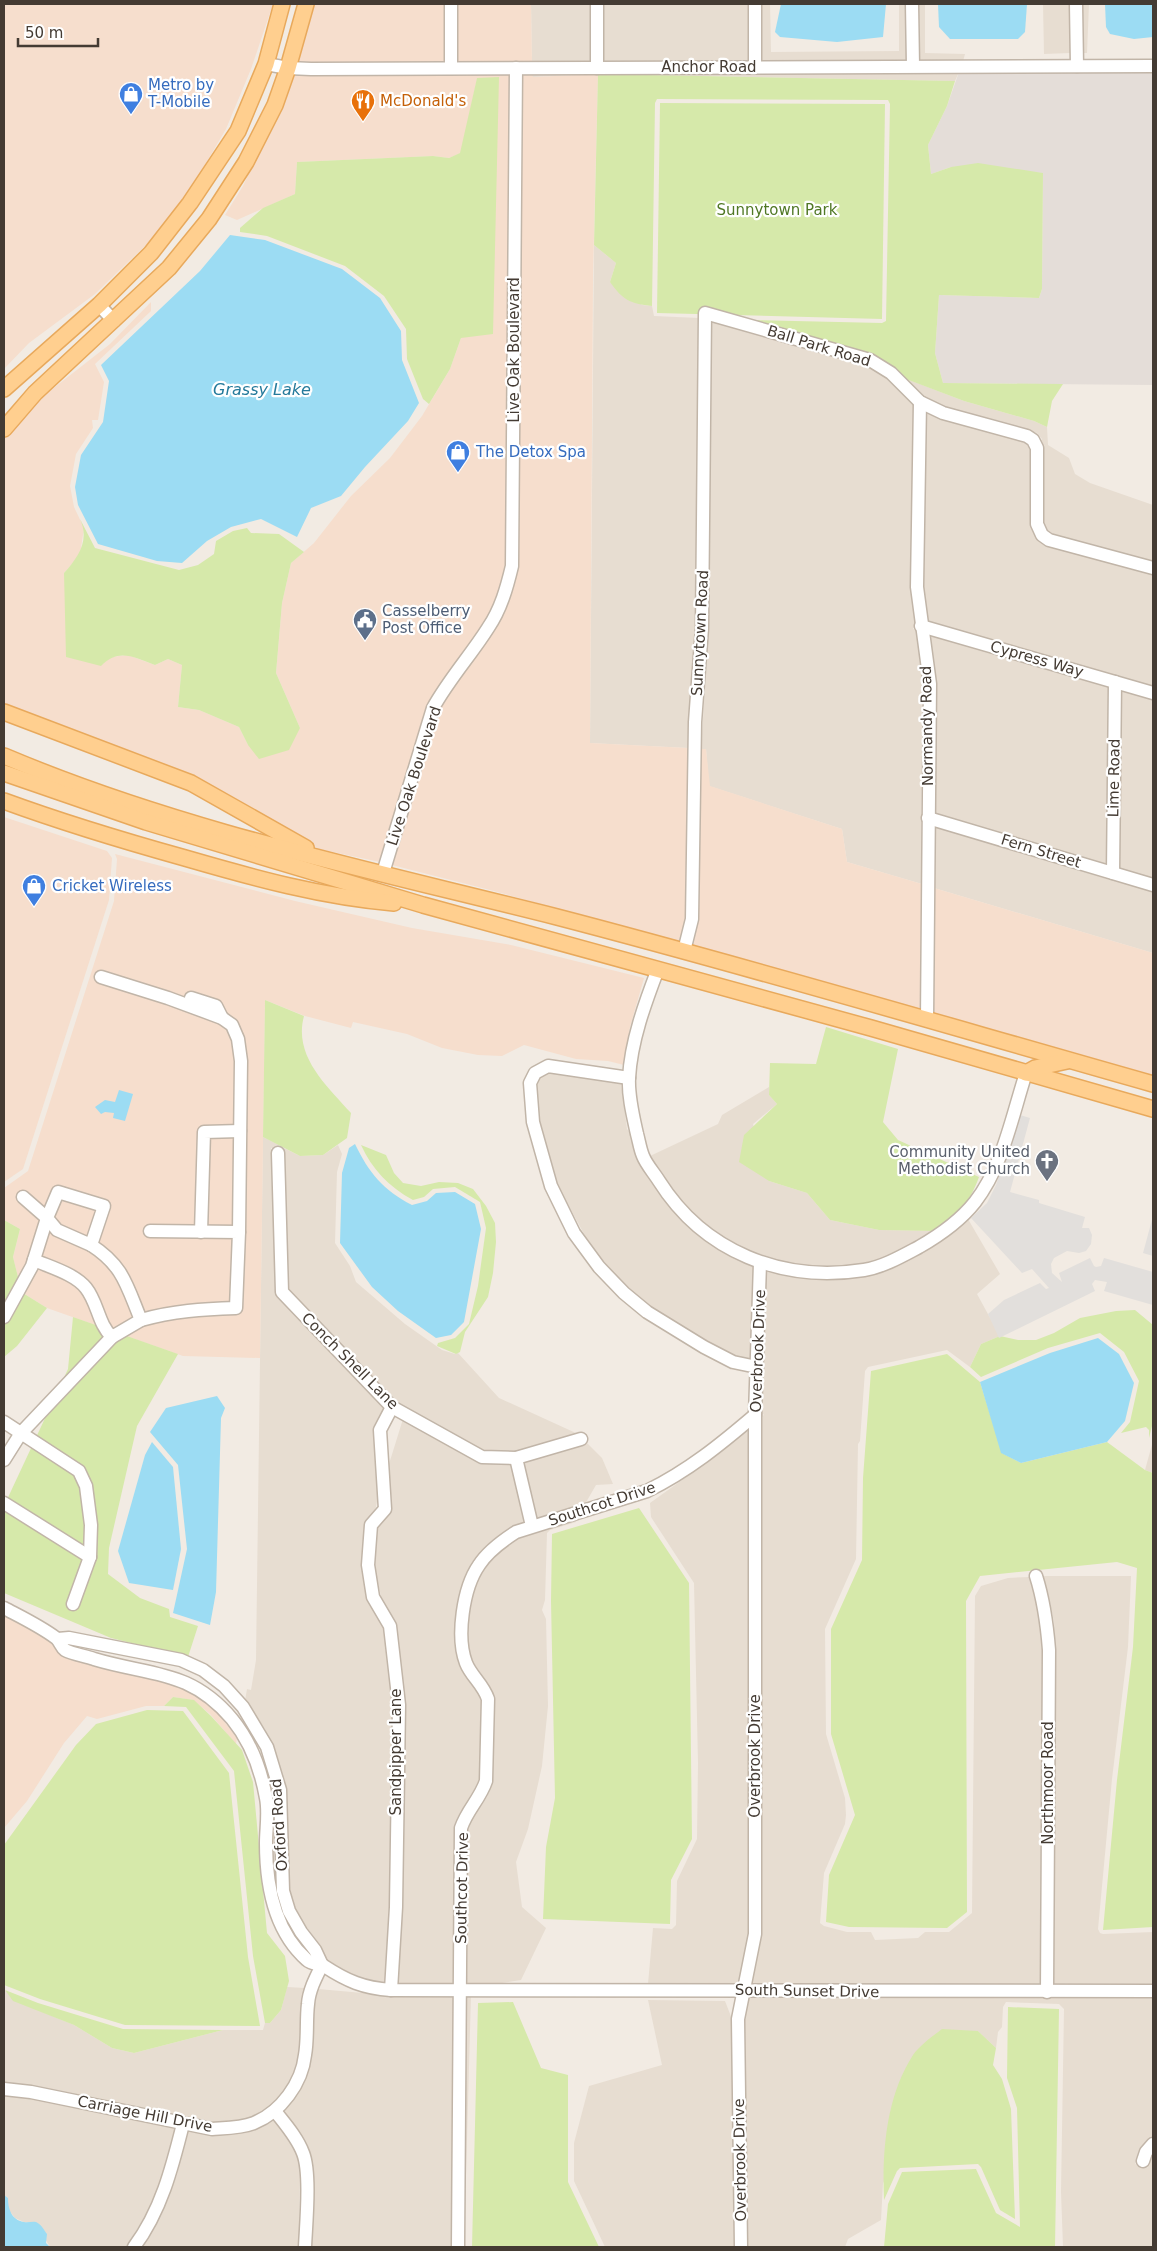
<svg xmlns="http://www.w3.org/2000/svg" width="1157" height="2251" viewBox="0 0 1157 2251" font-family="'DejaVu Sans',sans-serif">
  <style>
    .residential { fill: #e7ddd1 }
    .commercial { fill: #f6decd }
    .industrial { fill: #e4ddd8 }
    .green { fill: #d6e9aa }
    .parking { fill: #e2dfdc }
    .water { fill: #9cdcf3 }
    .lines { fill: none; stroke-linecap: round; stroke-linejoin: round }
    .minor-casing { stroke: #c1b5a8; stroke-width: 15 }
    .major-casing { stroke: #e8a95c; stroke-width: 18 }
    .minor { stroke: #fff; stroke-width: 12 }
    .major { stroke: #ffcf8f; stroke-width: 15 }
    .labels { text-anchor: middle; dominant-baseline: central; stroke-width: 4.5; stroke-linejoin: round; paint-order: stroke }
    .street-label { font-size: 15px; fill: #443b33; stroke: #fff }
    .shop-label { font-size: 15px; fill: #366cbe; stroke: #fff; text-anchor: start }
    .food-label { font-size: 15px; fill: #c56008; stroke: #fff; text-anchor: start }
    .park-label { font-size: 15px; fill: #507825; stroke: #fff }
    .service-label { font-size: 15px; fill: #4e5e75; stroke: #fff; text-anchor: start }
    .worship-label { font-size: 15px; fill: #5b616d; stroke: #fff; text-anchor: end }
    .water-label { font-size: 16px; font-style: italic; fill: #257a9b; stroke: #fff }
  </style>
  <rect width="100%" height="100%" fill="#f2ebe3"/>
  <g class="residential">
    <path d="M531 4H591V62H532Z"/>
    <path d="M603 4H749V61L603 62Z"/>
    <path d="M761 4H770L771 52 899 51V4H906V61H761Z"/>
    <path d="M919 4H925V53L965 54 963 61H919Z"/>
    <path d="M1043 4H1070V53L1044 54Z"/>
    <path d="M1083 4H1089L1087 53H1083Z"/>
    <path d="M959 72 955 81 602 74 532 77V73Z"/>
    <path d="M594 245 616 263 610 282 642 305 652 306 654 316 699 318 696 627 688 748 590 743Z"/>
    <path d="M711 320 867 364 887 377 914 404 911 587 915 625 913 629 916 630 923 685 921 821 922 884 847 862 842 829 709 786 706 749H701L709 627Z"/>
    <path d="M904 378 964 401 1034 421 1047 427 1048 445 1069 458 1075 474 1090 483 1153 505V562L1052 535 1047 532 1043 523V448L1041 441 1042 439 1037 433 946 408 923 397Z"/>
    <path d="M926 411 1028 444 1031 449 1030 524 1036 537 1153 574V687L927 622 923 587Z"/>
    <path d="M929 634 1109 686 1107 866 935 814Z"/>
    <path d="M1121 689 1153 698V879L1119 869Z"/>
    <path d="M934 825 1107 879 1153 891V953L934 888Z"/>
    <path d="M549 1072 621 1083 627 1129 631 1134 637 1158 661 1196 687 1226 739 1261 754 1267 751 1360 735 1357 651 1308 629 1290 590 1245 557 1184 539 1121 536 1084 540 1077Z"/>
    <path d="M769 1087V1095L777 1104 753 1124 769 1181 807 1193 830 1220 879 1230 935 1231 891 1255 864 1265 833 1267 797 1266 762 1258 729 1241 696 1218 672 1191 650 1156 718 1124 722 1115Z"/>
    <path d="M263 1137 283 1147 271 1148 277 1296 385 1408 378 1497 375 1511 365 1525 362 1566 367 1598 384 1627 392 1705 389 1906 385 1984 358 1979 330 1963 295 1909 289 1890 286 1790 280 1766 265 1729 245 1701 247 1689 251 1690 256 1660Z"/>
    <path d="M338 1145 342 1154 337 1172 335 1243 350 1266 356 1282 405 1324 442 1350 455 1354 458 1353 499 1398 578 1434 516 1452 485 1451 396 1402 288 1290 284 1148 300 1156 323 1155Z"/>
    <path d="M968 1219 1000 1274 977 1294 1000 1336 981 1344 970 1367 947 1350 868 1367 865 1371 860 1441 858 1444 856 1559 825 1629 826 1734 845 1798 846 1815 845 1824 824 1873 820 1923 824 1926 847 1932H871L875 1940 918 1938 925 1932H949L972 1913 975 1596 981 1586 1008 1578 1029 1577 1037 1599 1042 1650 1040 1986 751 1984 761 1934V1417L764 1415 762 1413 766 1270 796 1277 833 1278 868 1275Z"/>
    <path d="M403 1419 501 1463 512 1465 525 1523 496 1538 473 1563 461 1588 456 1625V1650L461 1666 477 1688 482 1700 480 1780 476 1791 460 1813 455 1828V1984L398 1985 405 1704 374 1565 377 1528 392 1509 389 1464Z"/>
    <path d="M749 1428V1934L739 1984H648L653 1928 672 1929 676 1925 677 1881 697 1839 698 1763 694 1583 651 1517 650 1503 724 1450Z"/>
    <path d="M1153 1441V1473L1145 1470Z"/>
    <path d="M587 1443 602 1458 613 1484 596 1485 585 1504 537 1519 524 1462Z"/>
    <path d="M578 1518 576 1522 550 1530 547 1533 545 1600 542 1610 546 1619 548 1706 542 1766 528 1829 516 1862 522 1907 546 1928 521 1980 496 1984H467L468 1829 471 1817 487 1797 492 1783 494 1699 488 1683 473 1662 469 1650 468 1626 473 1590 484 1568 504 1546 519 1537Z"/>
    <path d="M1042 1576H1131L1128 1647 1112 1779 1098 1929 1100 1933 1103 1934 1153 1932V1986H1053L1055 1650 1054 1622 1049 1597Z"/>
    <path d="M287 1987 305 1988 301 2003 299 2055 295 2072 285 2091 270 2107 252 2118 232 2123H213L4 2083V1990L45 2013 74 2025 112 2048 134 2053 223 2030H263L265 2023H270L281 2010Z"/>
    <path d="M318 1989 397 1996 454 1995 452 2247H311L313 2169 309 2152 301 2135 282 2111 296 2096 307 2075 312 2056 314 2004Z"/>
    <path d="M467 1995H471L464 2247Z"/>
    <path d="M749 1995 888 1998 1153 1996V2138L1144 2144 1135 2164 1147 2168 1153 2152V2247H1063L1061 2192 1064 2009 1059 2004 1006 2002 1003 2007 1002 2027 998 2032 996 2048 978 2031 883 2183 881 2220 848 2239 845 2247H747L745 2020Z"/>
    <path d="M648 2000 725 2001 732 2019 735 2247H605L574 2181V2143L589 2086 662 2065Z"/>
    <path d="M4 2094 30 2097 175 2128 165 2172 150 2209 126 2247H50L35 2222H24L15 2218 8 2209V2198L4 2195Z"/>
    <path d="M273 2118 290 2140 298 2155 300 2169 299 2247H141L161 2213 177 2175 187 2130Z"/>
  </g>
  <g class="commercial">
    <path d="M4 4H273L251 69 226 129 193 185 154 237 95 294 29 343 4 369Z"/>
    <path d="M313 4H444V63H298Z"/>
    <path d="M457 4H531L532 62 457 63Z"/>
    <path d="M510 73 506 565 498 594 484 624 441 682 427 707 380 862 319 849 258 813 4 706V438L32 405 110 344 151 302V311L95 364 104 382 98 420H92L93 428 76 454 70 486 74 507 84 528 80 555 64 573 110 657 128 655 155 665 168 659 182 665 178 707 199 710 239 727 248 745 300 728 276 673 282 603 291 563 314 543 351 496 390 458 422 416 450 369 461 338 477 79 461 153 449 158 433 156 297 162 295 194 237 220 225 215 243 186 294 74Z"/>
    <path d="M522 73H532L533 77 598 74 593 276 590 743 688 748 686 918 681 943 494 891 392 865 439 710 452 687 495 629 510 598 518 567Z"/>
    <path d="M701 749H706L710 786 842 829 847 862 922 884 921 1012 692 946 698 919Z"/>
    <path d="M4 817 107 851 112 858 109 900 23 1169 4 1182Z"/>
    <path d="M115 854 295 901 412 928 511 945 644 978 630 1027 624 1065 608 1061 576 1059 524 1045 502 1056 478 1055 442 1048 407 1034 353 1022 351 1028 305 1016 265 1000 260 1358 183 1356 47 1308 18 1290 19 1281 13 1257 20 1229 4 1220V1188L28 1171 114 901 117 859Z"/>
    <path d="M934 888 1153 953V1078L933 1016Z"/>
    <path d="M4 1614 43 1636 53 1643 54 1646 180 1685 209 1702 237 1738 236 1744 210 1714 193 1700 173 1697 164 1706H146L97 1719 87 1716 64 1743 27 1801 4 1828Z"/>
  </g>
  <path class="industrial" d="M1153 70V385L943 383 935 353 939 295 1039 298 1042 289 1043 173 951 167 931 174 928 145 947 106 959 72Z"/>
  <g class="green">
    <path d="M598 74 955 81 947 106 928 145 931 174 951 167 978 163 1043 173 1042 289 1039 298 939 295 935 353 943 383 1063 384 1052 401 1047 427 1034 421 964 401 750 320 882 323 886 321 890 104 888 100 657 99 655 103 652 306C630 304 622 299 610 282L616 263 594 245Z"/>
    <path d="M499 77 493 334 461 338 450 369 429 404 423 399 407 359 406 329 384 296 345 266 267 236 240 232V228L263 208 295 194 297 162 433 156 449 158 460 153 477 78Z"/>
    <path d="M660 103 885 104 882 319 657 313Z"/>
    <path d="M80 519 95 548 179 570 198 565 214 554 216 541 233 531 247 528 251 533 279 534 304 552 291 563 282 603 276 673 300 728 289 750 259 759 248 745 239 727 199 710 178 707 182 665 168 659 155 665C133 657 119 648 101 666L66 657 64 573C78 557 90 541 80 519Z"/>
    <path d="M265 1000 304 1016C293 1056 327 1086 351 1113L347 1138 323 1155 300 1156 263 1137Z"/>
    <path d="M826 1027 898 1049 883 1122 898 1140 979 1177C969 1205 958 1213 935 1231L879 1230 830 1220 807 1193 769 1181 739 1162 744 1135 777 1104 769 1095 770 1063 816 1064Z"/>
    <path d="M361 1145 386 1155 394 1173 403 1183 421 1186 439 1182 458 1183 473 1189 486 1206 495 1223 496 1242 493 1273 488 1297 465 1332 460 1352 456 1354 437 1346 438 1343 455 1338 469 1324 478 1286 486 1228 480 1202 455 1187 433 1189 424 1197 413 1200C389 1187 372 1169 361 1145Z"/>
    <path d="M4 1220 20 1229 13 1257 19 1281 18 1290 47 1308 17 1346 4 1357Z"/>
    <path d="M1135 1310 1153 1325V1422L1149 1438V1430L1146 1427 1121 1433 1130 1422 1139 1381 1124 1352 1100 1333 1048 1348 981 1377 970 1367 981 1344 1000 1336 1018 1340H1036L1054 1333 1080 1318 1116 1311Z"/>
    <path d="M73 1317 178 1354 137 1426 109 1548 108 1574 140 1598 169 1609 170 1617 198 1626 188 1657 111 1638 4 1593V1506L68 1369Z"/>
    <path d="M947 1354 980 1382 1002 1453 1021 1463 1107 1442 1145 1470 1153 1473V1927L1103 1930 1117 1780 1133 1647 1137 1568 1117 1562 980 1576 966 1601 967 1912 947 1928 849 1927 826 1922 829 1875 855 1815 831 1734V1629L862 1560 863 1478 871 1371Z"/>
    <path d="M639 1508 689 1583 692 1839 671 1880 670 1924 543 1919 546 1847 555 1798 551 1601 552 1534Z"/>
    <path d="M173 1697 194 1700 211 1716 242 1750 253 1782 267 1933 285 1956 289 1981 281 2010 270 2023H265L253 1956 234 1771 186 1707 164 1706Z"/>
    <path d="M147 1710 183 1711 229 1773 248 1957 260 2026 125 2025 40 1999 4 1985V1845L76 1745 96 1724Z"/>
    <path d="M5 1990 38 2003 123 2029 223 2030 134 2053 112 2048 74 2025 13 2001Z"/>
    <path d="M513 2002 541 2068 568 2075V2182L599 2247H472L478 2003Z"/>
    <path d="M1008 2007 1059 2009 1055 2247H884L888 2204 902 2172 976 2169 996 2213 1020 2227 1017 2108 1007 2078Z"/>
    <path d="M942 2029 978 2031 996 2048 993 2065 1002 2079 1011 2109 1015 2219 1000 2210 981 2167 978 2164 900 2168 897 2171 884 2200C882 2151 886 2097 913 2055 920 2045 933 2036 942 2029Z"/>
  </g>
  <g class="parking">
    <path d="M1020 1115 1030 1118 1010 1192 1039 1200V1203L1085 1217 1082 1228H1089L1092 1235 1091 1244 1086 1251 1079 1253 1067 1251 1054 1258 1051 1264 1052 1273 1062 1282 1059 1273 1090 1258 1094 1266 1096 1267 1101 1266 1104 1258 1153 1272V1305L1104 1291 1107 1282 1095 1280 1092 1284 1095 1291 999 1338 988 1314 1004 1300 1040 1283 1046 1289 1049 1288 1032 1269 1022 1273 971 1218 987 1203 996 1185Z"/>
    <path d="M1153 1216V1256L1143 1253Z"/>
  </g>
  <g class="water">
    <path d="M781 4H886L883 37 837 42 780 37 775 32Z"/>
    <path d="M938 4H1027L1025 32 1018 39H950L939 27Z"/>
    <path d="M1105 4H1153V37L1134 39 1110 34 1106 27Z"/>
    <path d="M230 235 265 240 342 269 380 298 401 331 402 360 419 403 408 421 365 467 341 496 311 508 297 537 261 519 231 527 207 541 182 563 157 561 98 544 78 505 75 487 81 455 103 422 109 381 101 365 200 271Z"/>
    <path d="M119 1090 133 1094 125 1121 113 1118 114 1113 105 1112 101 1114 95 1107 105 1100 115 1102Z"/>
    <path d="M355 1144C369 1173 383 1190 412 1205L427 1201 436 1193 455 1192 475 1204 481 1229 464 1322 451 1335 436 1338 398 1311 372 1287 340 1243 342 1173 349 1148Z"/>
    <path d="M1098 1338 1119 1354 1134 1383 1125 1421 1107 1442 1021 1463 1001 1453 980 1382 1050 1353Z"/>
    <path d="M217 1396 225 1408 221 1418 216 1592 210 1625 173 1613 187 1549 178 1465 150 1432 166 1408Z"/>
    <path d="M152 1442 173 1467 181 1549 173 1590 129 1583 118 1551 145 1455Z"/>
    <path d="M4 2195 8 2198C8 2208 11 2220 24 2222 28 2223 32 2221 36 2222 41 2224 44 2230 47 2234L46 2243 50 2247H4Z"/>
  </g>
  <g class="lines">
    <g class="minor-casing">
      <g id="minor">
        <path d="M597 4V68"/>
        <path d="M912 4 913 66"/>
        <path d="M1076 4 1077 66"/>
        <path d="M266 64 288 68 311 69 1153 66"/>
        <path d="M755 66V4"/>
        <path d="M451 68V4"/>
        <path d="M99 305 114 321"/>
        <path d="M920 402 917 587 930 684 927 1020"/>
        <path d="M921 626 1153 693"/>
        <path d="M928 818 1153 885"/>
        <path d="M383 873 433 708C449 679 471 655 488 628 501 609 507 587 512 566L516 68"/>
        <path d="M1113 873 1115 682"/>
        <path d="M684 951 692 919 695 722 702 628 705 313 870 360 891 373 920 402 943 413 1027 436 1033 440 1037 448V524L1042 535 1049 540 1153 568"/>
        <path d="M658 969C645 1003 631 1041 629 1078 628 1096 633 1116 637 1134 639 1141 640 1149 643 1156 646 1164 654 1173 659 1181 704 1252 782 1283 864 1270 883 1267 902 1256 919 1247 940 1235 960 1221 975 1202 1003 1166 1012 1116 1026 1073"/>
        <path d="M101 977 168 998 222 1018 232 1025 238 1039 241 1061 239 1232"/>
        <path d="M191 998 216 1006 222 1018"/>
        <path d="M629 1078 548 1066 535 1073 530 1083 533 1122 551 1186 574 1233 599 1267 624 1293 647 1312 704 1347 733 1362 757 1367"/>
        <path d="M278 1153 282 1292 392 1407 482 1457 516 1458 581 1439"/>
        <path d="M58 1192 104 1206 91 1245 57 1230 47 1218Z"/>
        <path d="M201 1232 204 1132 240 1131"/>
        <path d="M34 1260C50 1267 75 1274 86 1288 98 1303 98 1324 112 1337L141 1320C127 1287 124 1266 91 1245"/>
        <path d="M4 1317 32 1266 47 1218 23 1197"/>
        <path d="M141 1320C173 1311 203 1309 236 1308L239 1232 150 1231"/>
        <path d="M4 1422 79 1471 86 1486 91 1525 90 1557 73 1604"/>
        <path d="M516 1458 532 1526"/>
        <path d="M4 1460 21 1433 112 1337"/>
        <path d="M4 1503 90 1557"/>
        <path d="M1036 1576C1044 1601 1047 1624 1049 1650L1047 1992"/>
        <path d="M4 1608C21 1617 40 1626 56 1638 60 1641 61 1647 65 1650 72 1654 86 1656 94 1659 150 1676 190 1669 232 1719 250 1741 261 1770 266 1798 269 1812 266 1829 266 1843 266 1885 274 1931 307 1960 312 1965 319 1963 324 1966 347 1981 363 1988 391 1990L1153 1991"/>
        <path d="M58 1639 69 1638 181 1660 203 1670 224 1686 243 1707 267 1747 280 1790 283 1891 289 1911 301 1932 315 1950 322 1965"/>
        <path d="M391 1990 396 1907 399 1705 390 1626 373 1597 368 1565 371 1525 385 1509 380 1430 392 1407"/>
        <path d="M4 2089 31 2092 212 2129C226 2128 241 2128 254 2123 281 2112 302 2083 305 2055 308 2038 306 2021 308 2004 309 1990 316 1977 322 1965"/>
        <path d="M275 2111C285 2124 297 2137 303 2153 311 2173 306 2224 305 2247"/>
        <path d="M1143 2161 1146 2152 1153 2144"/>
        <path d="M134 2247C161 2211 172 2168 183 2124"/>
        <path d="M458 2247 461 1828C467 1810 480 1799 486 1781L488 1699C483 1684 471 1676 466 1663 456 1637 463 1588 479 1565 488 1551 502 1541 516 1532L647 1491C688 1471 721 1444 755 1415"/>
        <path d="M741 2247 738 2019 755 1934V1415L760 1263"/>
      </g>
    </g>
    <g class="major-casing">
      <g id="major">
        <path d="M4 389 99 305 151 253 190 203 238 131 266 64 282 4"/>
        <path d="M4 429 35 393 169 268 209 219 246 162 275 105 288 68 306 4"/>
        <path d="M4 712 191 783 306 848"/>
        <path d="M4 756C181 831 371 870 557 917 757 969 955 1028 1153 1084"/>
        <path d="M4 773 146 822 423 905 871 1028 1153 1109"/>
        <path d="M4 801C64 823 124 841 185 858 254 878 322 897 394 903"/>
        <path d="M1026 1073 1035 1068 1067 1061"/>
      </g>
    </g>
    <use href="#minor" class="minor"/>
    <use href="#major" class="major"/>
  </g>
  <defs>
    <g id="shop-pin" transform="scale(1.25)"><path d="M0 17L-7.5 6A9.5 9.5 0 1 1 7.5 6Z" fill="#3f7fe0" stroke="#fff"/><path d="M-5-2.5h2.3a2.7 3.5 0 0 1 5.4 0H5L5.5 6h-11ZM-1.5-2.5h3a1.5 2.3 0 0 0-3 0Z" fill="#fff"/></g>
    <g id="restaurant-pin" transform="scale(1.25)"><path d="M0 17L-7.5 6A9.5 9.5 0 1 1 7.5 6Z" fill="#e8710a" stroke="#fff"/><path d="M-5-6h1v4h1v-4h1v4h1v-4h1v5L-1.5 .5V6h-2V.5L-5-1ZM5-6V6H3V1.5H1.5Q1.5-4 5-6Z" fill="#fff"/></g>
    <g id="civic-pin" transform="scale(1.25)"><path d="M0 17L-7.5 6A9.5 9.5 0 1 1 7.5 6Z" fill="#5c6f8a" stroke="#fff"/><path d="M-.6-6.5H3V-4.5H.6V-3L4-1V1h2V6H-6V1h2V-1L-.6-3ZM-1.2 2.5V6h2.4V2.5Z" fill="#fff"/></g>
    <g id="church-pin" transform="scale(1.25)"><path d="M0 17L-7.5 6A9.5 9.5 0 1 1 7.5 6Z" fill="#6b7280" stroke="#fff"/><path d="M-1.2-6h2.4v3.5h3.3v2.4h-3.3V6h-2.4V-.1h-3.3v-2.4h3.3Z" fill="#fff"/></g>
  </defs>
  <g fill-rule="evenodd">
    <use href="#shop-pin" x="131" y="94"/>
    <use href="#restaurant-pin" x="363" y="101"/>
    <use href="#shop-pin" x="458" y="452"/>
    <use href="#civic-pin" x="365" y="620"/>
    <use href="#shop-pin" x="34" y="886"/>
    <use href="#church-pin" x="1047" y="1161"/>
  </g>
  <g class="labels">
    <g class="street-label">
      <text x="709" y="67">Anchor Road</text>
      <text transform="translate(819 346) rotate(17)">Ball Park Road</text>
      <text transform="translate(514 350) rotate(-90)">Live Oak Boulevard</text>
      <text transform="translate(700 633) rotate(-87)">Sunnytown Road</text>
      <text transform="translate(1037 659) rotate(16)">Cypress Way</text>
      <text transform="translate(927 726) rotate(-91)">Normandy Road</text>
      <text transform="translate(414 776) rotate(-72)">Live Oak Boulevard</text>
      <text transform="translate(1114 778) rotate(-89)">Lime Road</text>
      <text transform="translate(1041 851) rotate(17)">Fern Street</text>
      <text transform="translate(758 1351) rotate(-88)">Overbrook Drive</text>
      <text transform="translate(350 1361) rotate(45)">Conch Shell Lane</text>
      <text transform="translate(602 1504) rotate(-18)">Southcot Drive</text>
      <text transform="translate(396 1752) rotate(-90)">Sandpipper Lane</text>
      <text transform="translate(755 1756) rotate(-90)">Overbrook Drive</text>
      <text transform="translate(1048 1783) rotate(-90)">Northmoor Road</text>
      <text transform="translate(279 1825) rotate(-94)">Oxford Road</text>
      <text transform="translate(462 1888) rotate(-89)">Southcot Drive</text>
      <text transform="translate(807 1991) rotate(1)">South Sunset Drive</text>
      <text transform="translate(145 2114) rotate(11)">Carriage Hill Drive</text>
      <text transform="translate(740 2160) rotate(-91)">Overbrook Drive</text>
    </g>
    <g class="shop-label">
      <text x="148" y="85">Metro by<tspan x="148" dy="17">T-Mobile</tspan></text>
      <text x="476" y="452">The Detox Spa</text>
      <text x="52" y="886">Cricket Wireless</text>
    </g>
    <g class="food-label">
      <text x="380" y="101">McDonald's</text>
    </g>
    <g class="park-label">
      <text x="777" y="210">Sunnytown Park</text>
    </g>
    <g class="service-label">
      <text x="382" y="611">Casselberry<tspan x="382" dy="17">Post Office</tspan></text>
    </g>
    <g class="worship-label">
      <text x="1030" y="1152">Community United<tspan x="1030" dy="17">Methodist Church</tspan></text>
    </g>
    <g class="water-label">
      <text x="262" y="389">Grassy Lake</text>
    </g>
  </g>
  <rect width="1157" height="2251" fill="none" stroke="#443b33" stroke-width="10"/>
  <path d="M18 38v8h80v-8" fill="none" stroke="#443b33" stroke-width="2.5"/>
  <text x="25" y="38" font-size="15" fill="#443b33" stroke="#ffffff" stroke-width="4" paint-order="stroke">50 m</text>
</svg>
